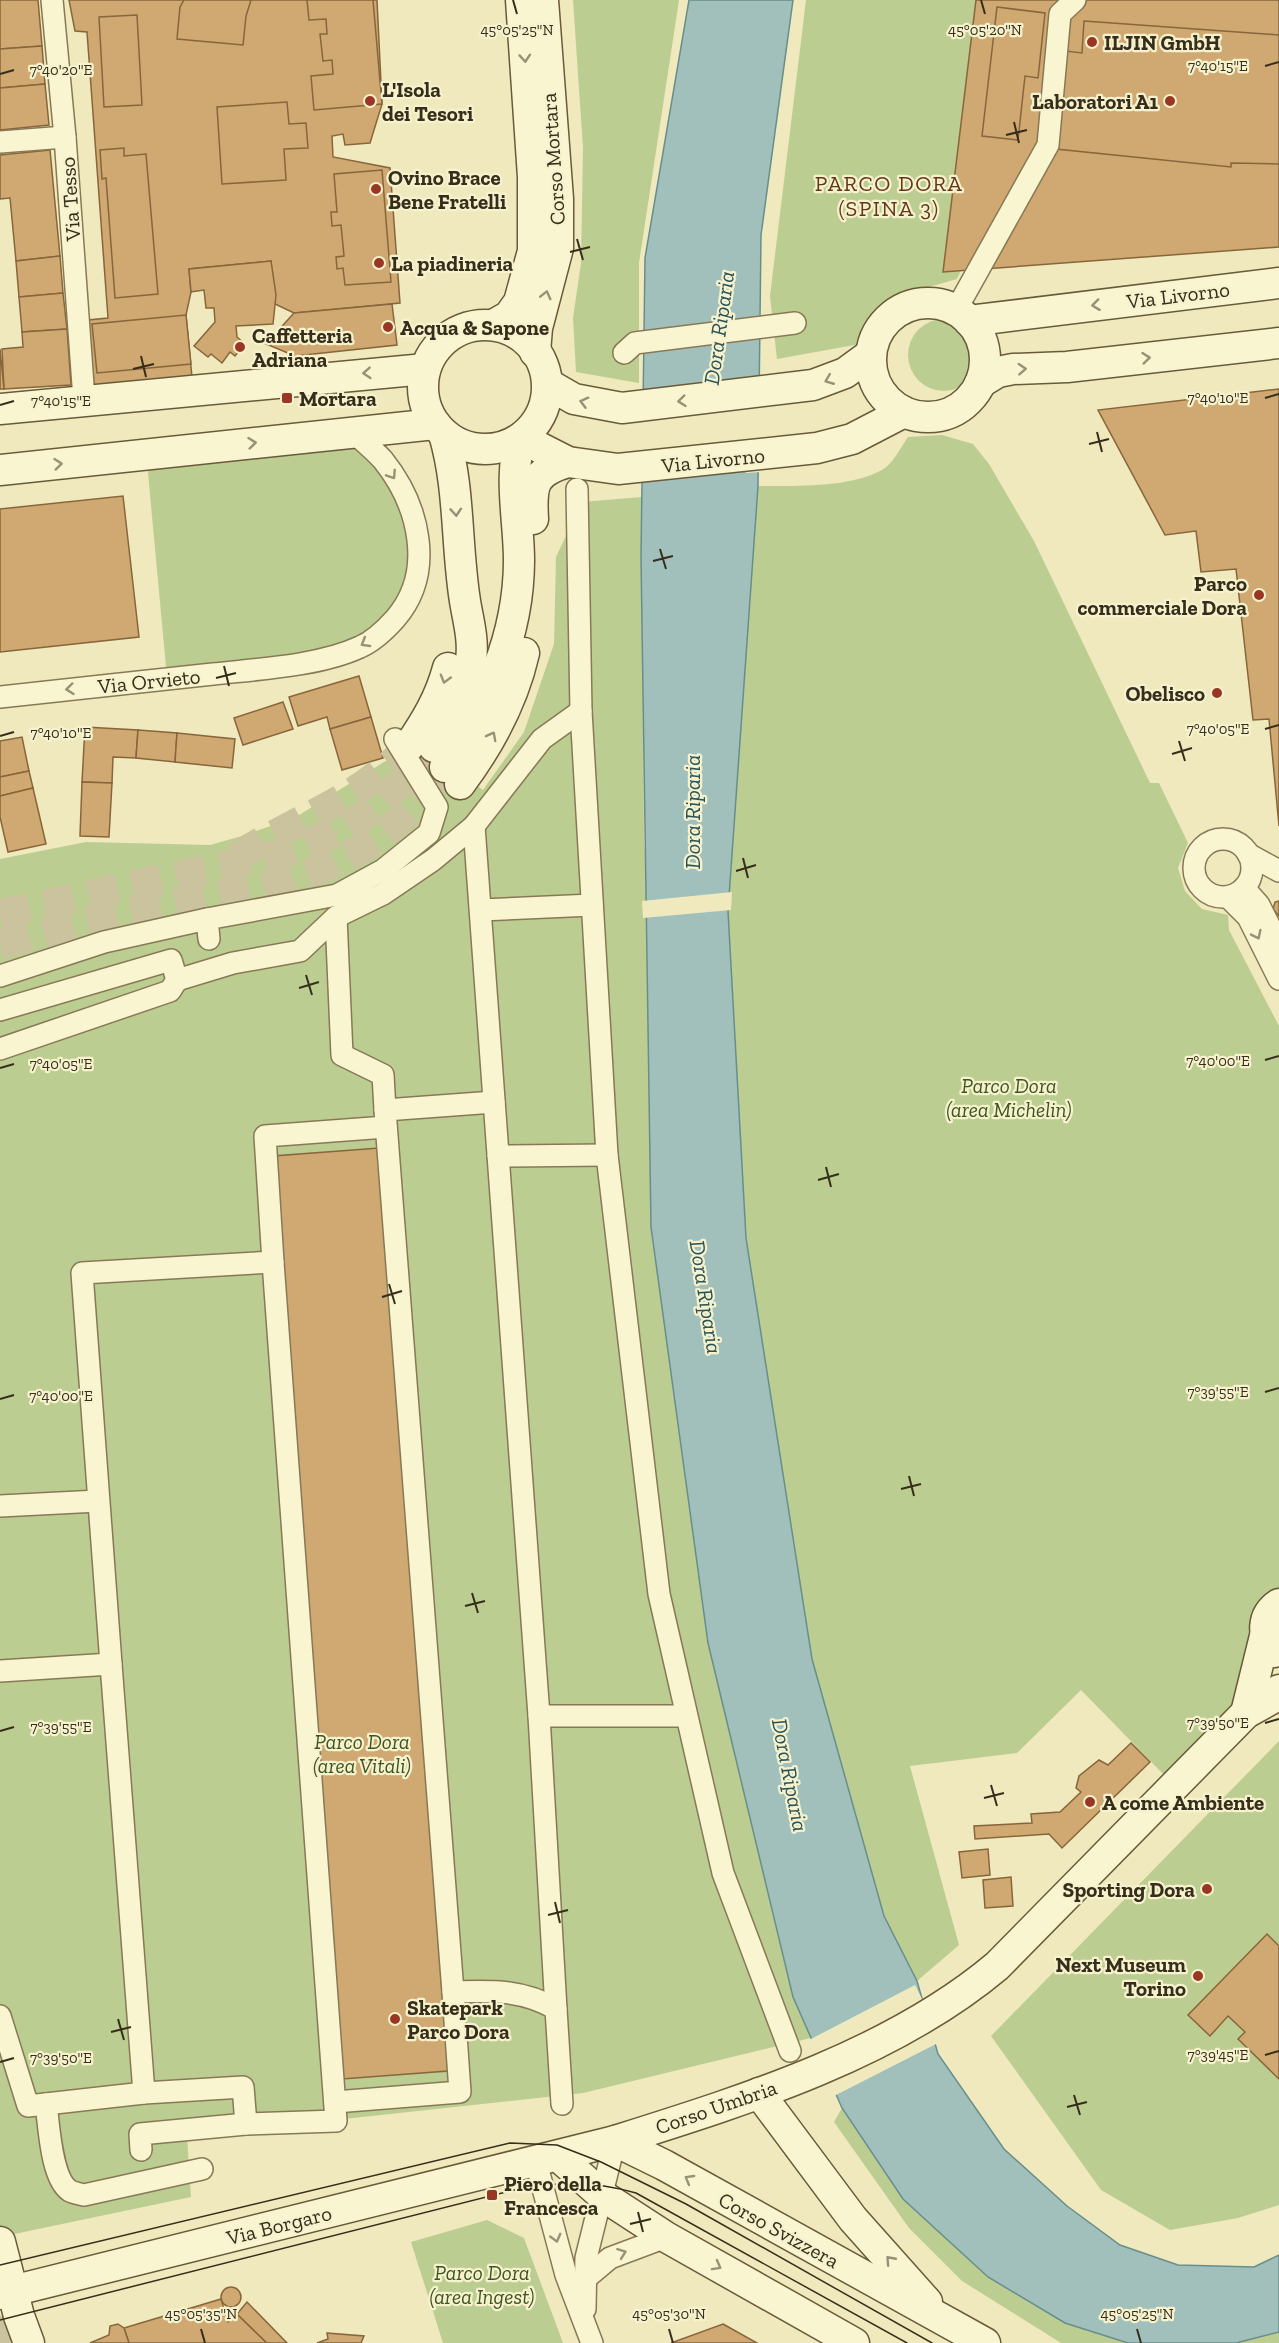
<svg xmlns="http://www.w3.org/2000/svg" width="1279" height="2343" viewBox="0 0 1279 2343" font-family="'Zilla Slab',serif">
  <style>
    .green { fill: #bccd91 }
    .water { fill: #a1c0bc; stroke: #688e8b; stroke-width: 1.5 }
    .pier { fill: #efe9bd }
    .building { fill: #cfa872; stroke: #88663b; stroke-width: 1.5 }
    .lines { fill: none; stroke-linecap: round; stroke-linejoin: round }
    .secondary-tunnel { stroke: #cac39d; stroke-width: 30; stroke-dasharray: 30 15; stroke-linecap: butt }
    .street-casing { stroke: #887956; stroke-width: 24 }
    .secondary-casing { stroke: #695a39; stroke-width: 33 }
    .street { stroke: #faf5d1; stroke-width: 21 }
    .secondary { stroke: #faf5d1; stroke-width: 30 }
    .tram { stroke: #362d1b; stroke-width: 1.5 }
    .oneway { stroke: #989176 }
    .ticks { fill: none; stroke: #362d1b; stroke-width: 2 }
    .poi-dot { fill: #993724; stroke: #f6f2cd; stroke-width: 2 }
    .labels { text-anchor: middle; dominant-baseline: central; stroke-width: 4.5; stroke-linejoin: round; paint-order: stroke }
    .poi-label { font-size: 21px; font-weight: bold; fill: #362d1b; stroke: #f6f2cd; text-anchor: start }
    .street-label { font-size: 21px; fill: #362d1b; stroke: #f6f2cd }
    .park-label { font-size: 21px; font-style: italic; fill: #3e5421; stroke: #f6f2cd }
    .neighbourhood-label { font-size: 22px; letter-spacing: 1.5px; fill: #643619; stroke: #f6f2cd }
    .water-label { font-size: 22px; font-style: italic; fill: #2a5257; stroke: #f6f2cd }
    .ticks-label { font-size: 15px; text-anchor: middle; fill: #362d1b; stroke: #f6f2cd; stroke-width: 4.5; stroke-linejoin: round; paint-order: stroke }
  </style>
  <rect width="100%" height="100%" fill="#efe9bd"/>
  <g class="green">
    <path d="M573 0H679L639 263V383L576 372 573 318 581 263 583 148Z"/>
    <path d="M806 0H979L1018 148 957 279 887 299 860 344 777 359 770 296Z"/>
    <circle cx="944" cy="355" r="36"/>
    <path d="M942 435 973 444 989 464 1034 541 1150 783H1159L1188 843 1178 868 1185 891 1202 909 1228 915 1229 930 1279 1026V1593L1254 1684 1166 1777 1081 1690 1017 1753 910 1766 959 1945 917 1981 884 1916 812 1659 746 1238 728 911 758 486C795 486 849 488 882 470 892 465 901 447 908 437Z"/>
    <path d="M352 438 391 481 410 528V589L383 620 358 639 300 658 166 667 147 462Z"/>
    <path d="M642 497 644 843 793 1997 811 2038 583 2093 187 2136 191 2197 0 2237V859L86 842 210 845 242 836 296 817 416 742 483 790 524 732 554 644 556 557 582 502Z"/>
    <path d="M1279 1741V2205L1238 2218 1170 2230 1101 2190 991 2036Z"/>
    <path d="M842 2108 903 2199 1130 2343H1061L962 2281 909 2228 834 2122Z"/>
    <path d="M487 2220 524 2238 563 2343H443L411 2242Z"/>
    <path d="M1279 2329V2343H1160Z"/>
  </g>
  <path class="water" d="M689 0H793L761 235 758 486 728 911 746 1238 812 1659 884 1916 917 1981 938 2054 1004 2149 1067 2206 1120 2245 1178 2265 1254 2267 1279 2255V2332L1236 2343H1128L1065 2323 988 2277 903 2199 842 2108 793 1997 708 1643 651 1227 641 557 645 258Z"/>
  <g class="pier">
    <path d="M762 377 761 472 746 473 745 469 640 480 641 396Z"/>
    <path d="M732 892 731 910 643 918 642 901Z"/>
    <path d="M915 1985 928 2011 938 2043 834 2096 809 2040Z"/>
  </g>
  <g class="building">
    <path d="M0 0H38L42 46 0 49Z"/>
    <path d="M69 0H377L382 104 370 143 345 145 343 134 332 136 333 157 390 168 400 303 294 313 275 304 271 261 189 269 191 292 186 315 192 377 94 386 88 320 108 318 87 32 75 31Z"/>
    <path d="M184 0H251L246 16 243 45 177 39 180 7Z"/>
    <path d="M307 0H373L382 104 314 110 311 76 333 74 332 60 323 61 320 34H327L326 19 309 20Z"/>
    <path d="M976 0H1279V247L943 272Z"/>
    <path d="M997 7 1045 13 1038 78 1025 76 1018 140 982 136Z"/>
    <path d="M137 15 142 105 104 107 99 17Z"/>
    <path d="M1084 21 1279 35V164L1231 163V167L1056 149 1066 51 1082 53Z"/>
    <path d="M42 46 45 84 0 88V49Z"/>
    <path d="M45 84 49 125 0 130V88Z"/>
    <path d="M287 102 289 124 306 123 308 148 284 149 286 180 222 184 217 107Z"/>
    <path d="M124 148V156L146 154 158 294 115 298 106 178 102 179 100 150Z"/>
    <path d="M50 150 60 256 16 261 10 198 0 199V155Z"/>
    <path d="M382 170 391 282 345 285 343 268 337 269 336 257 344 256 341 225 332 226 331 212H337L334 174Z"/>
    <path d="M60 256 63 293 19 297 16 261Z"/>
    <path d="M271 261 276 295 273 324 236 326 237 337 245 344 235 356 230 352 222 363 211 354 208 357 194 346 215 322 214 308H206L204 290 191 292 189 269Z"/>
    <path d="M63 293 67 329 22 332 19 297Z"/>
    <path d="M392 304 397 345 295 356 266 344 294 313Z"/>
    <path d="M186 315 191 364 97 373 92 324Z"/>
    <path d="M67 329 71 385 4 389 2 349 23 347 22 332Z"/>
    <path d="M0 349 4 389H0Z"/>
    <path d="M1279 389V826L1269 719 1253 720 1236 569 1201 572 1196 531 1165 535 1098 410Z"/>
    <path d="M123 496 139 637 0 652V509Z"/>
    <path d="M359 676 371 717 330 729 327 717 298 726 289 697Z"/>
    <path d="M283 702 293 729 243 745 234 718Z"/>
    <path d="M371 717 383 758 342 770 330 729Z"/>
    <path d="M85 727 138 730 136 758 113 757 112 783 82 782Z"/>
    <path d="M138 730 177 733 175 762 136 758Z"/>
    <path d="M177 733 235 739 232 768 175 762Z"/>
    <path d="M22 737 29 771 0 777V741Z"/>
    <path d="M29 771 33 788 0 796V777Z"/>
    <path d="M82 782 112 783 109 837 80 836Z"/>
    <path d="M33 788 46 844 8 852 0 817V796Z"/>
    <path d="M1279 901V916L1273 909 1275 902Z"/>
    <path d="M379 1148 448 2071 342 2079 273 1156Z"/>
    <path d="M1131 1743 1150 1762 1062 1848 1049 1834 975 1839 974 1826 1032 1823 1031 1814 1060 1812 1081 1792 1076 1788 1079 1776 1099 1760 1108 1765Z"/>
    <path d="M988 1849 990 1875 962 1878 959 1852Z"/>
    <path d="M1011 1877 1013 1906 985 1908 983 1880Z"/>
    <path d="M1267 1934 1279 1946V2079L1238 2039 1245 2032 1228 2016 1210 2036 1188 2015Z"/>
    <circle cx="231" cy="2297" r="10"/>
    <path d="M221 2299 228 2322 237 2314 267 2343H129L124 2328Z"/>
    <path d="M247 2302 287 2343H267L237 2314Z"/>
    <path d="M118 2324 124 2328 129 2343H90L109 2335 110 2326Z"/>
    <path d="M723 2324 757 2343H671Z"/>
    <path d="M327 2333 364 2336 361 2343H317L328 2339Z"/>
  </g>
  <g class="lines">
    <g class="secondary-tunnel">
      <path d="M236 857C294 820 363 798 409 746"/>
      <path d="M0 914 280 854 339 831 374 809 426 758"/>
      <path d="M0 944 102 918 289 881C358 856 404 830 445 767"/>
      <path d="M0 2316 9 2343"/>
    </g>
    <g class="street-casing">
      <g id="street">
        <path d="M52 0 65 137 84 399"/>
        <path d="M0 142 65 137"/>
        <path d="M956 310 1048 145 1060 14 1075 0"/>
        <path d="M624 353 635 343 795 323"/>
        <path d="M577 489 581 711 607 1155 659 1594 723 1873 790 2051"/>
        <path d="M0 697C71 689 142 682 213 674 258 669 319 666 360 647 374 641 386 629 395 619 436 572 419 505 383 460 374 450 363 441 353 432"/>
        <path d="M474 826 542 739 581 711"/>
        <circle cx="1223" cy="868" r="29"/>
        <path d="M1248 854 1279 871"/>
        <path d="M1244 888 1259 905 1279 945"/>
        <path d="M1228 897 1248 917 1279 979"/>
        <path d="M481 910 592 905"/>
        <path d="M336 917 342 1055 383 1075 385 1110"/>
        <path d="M209 939 207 919 337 895 383 870 429 833 437 807 395 739"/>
        <path d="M0 976 104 942 207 919"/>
        <path d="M0 1010 171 960 177 980 233 963 300 951 336 917 383 894 433 860 474 826 539 1716 556 2009"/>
        <path d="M0 1049 170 991 177 980"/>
        <path d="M494 1102 385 1110 453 1992C491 1991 522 1989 556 2009L562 2104"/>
        <path d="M498 1156 607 1155"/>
        <path d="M0 1506 98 1501"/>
        <path d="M111 1664 82 1273 273 1262 265 1136 386 1127"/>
        <path d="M0 1671 111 1664 144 2093 28 2106 0 2016"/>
        <path d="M539 1716H686"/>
        <path d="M144 2093 243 2087 246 2124 336 2121 273 1262"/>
        <path d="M335 2102 460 2092 453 1992"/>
        <path d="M46 2104C49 2125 51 2179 70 2191 74 2193 80 2194 84 2195L202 2169"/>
        <path d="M141 2150 140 2134 246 2124"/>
        <path d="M536 2162 566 2275 592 2343"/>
        <path d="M585 2279 610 2258 666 2237"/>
        <path d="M585 2309 586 2258 615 2141"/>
      </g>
    </g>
    <g class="secondary-casing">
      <g id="secondary">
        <circle cx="928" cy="360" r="57"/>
        <path d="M969 321 1279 283"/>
        <path d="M495 324 509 316 519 302 533 251V177L521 0"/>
        <circle cx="485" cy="387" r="62"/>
        <path d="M535 352 537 328 558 248V199L543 0"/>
        <path d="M980 383 998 372 1013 369 1067 367 1279 343"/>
        <path d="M548 384 574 399 622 408 813 385 845 373 871 354"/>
        <path d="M0 409 425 369"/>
        <path d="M0 470 435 424"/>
        <path d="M533 519C531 486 532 472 568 462"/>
        <path d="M409 746C426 721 440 698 448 668"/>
        <path d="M434 747C453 722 467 691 471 660 474 640 468 620 465 601 456 545 460 488 444 434"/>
        <path d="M445 767C487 704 519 638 519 560 519 521 508 474 521 438L568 462 618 469 817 448 852 439 904 412"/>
        <path d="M460 784C489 745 513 702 524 653"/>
        <path d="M1274 1652C1262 1636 1261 1616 1279 1604"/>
        <path d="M1246 1713 1265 1636"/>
        <path d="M759 2093 853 2219 927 2302"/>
        <path d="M615 2141 664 2165 985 2343"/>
        <path d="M558 2156 603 2196 666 2237 854 2343"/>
        <path d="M0 2242 19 2316 29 2343"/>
        <path d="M0 2294 615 2141C745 2100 891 2055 997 1966L1246 1713 1273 1698 1279 1690"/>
      </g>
    </g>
    <use href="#street" class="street"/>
    <use href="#secondary" class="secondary"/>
    <g class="tram">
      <path d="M0 2265 510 2143 557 2145 601 2162 686 2204 932 2343"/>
      <path d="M0 2320 514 2190C556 2181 595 2181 636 2193L907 2343"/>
    </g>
  </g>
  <defs><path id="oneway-chevron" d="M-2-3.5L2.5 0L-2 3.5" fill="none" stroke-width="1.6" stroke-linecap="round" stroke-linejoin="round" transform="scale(1.5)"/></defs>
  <g class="oneway">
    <use href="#oneway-chevron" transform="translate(525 58) rotate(86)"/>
    <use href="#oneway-chevron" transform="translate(546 295) rotate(-76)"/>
    <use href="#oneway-chevron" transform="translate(1096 305) rotate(173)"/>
    <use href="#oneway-chevron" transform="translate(1146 358) rotate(-6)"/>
    <use href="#oneway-chevron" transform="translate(1022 369) rotate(-3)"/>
    <use href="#oneway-chevron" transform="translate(367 373) rotate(176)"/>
    <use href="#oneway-chevron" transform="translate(829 380) rotate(158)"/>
    <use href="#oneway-chevron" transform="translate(682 401) rotate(174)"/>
    <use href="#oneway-chevron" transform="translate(584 402) rotate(-165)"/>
    <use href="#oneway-chevron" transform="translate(252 443) rotate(-6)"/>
    <use href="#oneway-chevron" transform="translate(58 464) rotate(-6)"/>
    <use href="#oneway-chevron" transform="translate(392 475) rotate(57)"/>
    <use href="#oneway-chevron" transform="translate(456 512) rotate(86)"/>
    <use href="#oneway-chevron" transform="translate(365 643) rotate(149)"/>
    <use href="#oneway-chevron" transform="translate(445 679) rotate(106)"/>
    <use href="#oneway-chevron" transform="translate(70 689) rotate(174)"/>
    <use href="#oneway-chevron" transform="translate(492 736) rotate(-62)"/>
    <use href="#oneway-chevron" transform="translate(1257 935) rotate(64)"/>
    <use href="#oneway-chevron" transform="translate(689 2179) rotate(-150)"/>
    <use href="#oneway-chevron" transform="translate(556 2238) rotate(75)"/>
    <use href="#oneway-chevron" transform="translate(622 2253) rotate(-20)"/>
    <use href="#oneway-chevron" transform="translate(890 2260) rotate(-132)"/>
    <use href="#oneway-chevron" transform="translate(717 2266) rotate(29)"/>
  </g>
  <path class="ticks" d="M513 0 517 14M981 0 985 14M1265 66 1279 62M0 74 14 70M1014 122 1019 143M1006 135 1027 130M577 239 583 260M570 252 590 247M141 356 146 377M133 369 154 364M1265 398 1279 394M0 405 14 401M1097 432 1102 452M1089 444 1109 439M660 549 666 569M653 561 673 556M224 666 229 686M216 678 236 673M1265 729 1279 725M0 736 14 732M1179 741 1185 761M1172 754 1192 748M743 858 748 878M736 871 756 865M306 975 312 995M299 988 319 982M1265 1060 1279 1056M0 1068 14 1064M826 1167 831 1187M818 1180 839 1174M389 1284 395 1304M382 1297 402 1291M1265 1392 1279 1388M0 1399 14 1395M909 1476 914 1496M901 1489 921 1484M472 1593 478 1613M465 1606 485 1601M1265 1723 1279 1719M0 1731 14 1727M991 1785 997 1806M984 1798 1004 1793M555 1902 560 1923M548 1915 568 1910M118 2019 124 2040M111 2032 131 2027M1265 2055 1279 2051M0 2062 14 2058M1074 2095 1080 2115M1067 2107 1087 2102M638 2212 643 2232M630 2224 651 2219M201 2329 205 2343M669 2329 673 2343M1137 2329 1141 2343"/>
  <g class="poi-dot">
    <circle cx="1092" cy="42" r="6"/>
    <circle cx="370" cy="101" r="6"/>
    <circle cx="1170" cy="101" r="6"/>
    <circle cx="376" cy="189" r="6"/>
    <circle cx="379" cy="263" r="6"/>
    <circle cx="388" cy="327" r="6"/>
    <circle cx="240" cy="347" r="6"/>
    <rect x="281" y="392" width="12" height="12" rx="3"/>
    <circle cx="1259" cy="595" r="6"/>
    <circle cx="1217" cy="693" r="6"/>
    <circle cx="1090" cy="1802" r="6"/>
    <circle cx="1207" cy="1889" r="6"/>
    <circle cx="1198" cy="1976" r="6"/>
    <circle cx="395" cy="2019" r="6"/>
    <rect x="486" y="2189" width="12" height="12" rx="3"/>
  </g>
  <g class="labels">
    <g class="poi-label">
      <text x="1104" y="42">ILJIN GmbH</text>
      <text x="382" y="89">L'Isola<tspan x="382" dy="24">dei Tesori</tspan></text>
      <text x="1158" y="101" text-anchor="end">Laboratori A1</text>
      <text x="388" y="177">Ovino Brace<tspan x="388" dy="24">Bene Fratelli</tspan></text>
      <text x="391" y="263">La piadineria</text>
      <text x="400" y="327">Acqua &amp; Sapone</text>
      <text x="252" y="335">Caffetteria<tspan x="252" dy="24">Adriana</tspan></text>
      <text x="299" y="398">Mortara</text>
      <text x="1247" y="583" text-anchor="end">Parco<tspan x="1247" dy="24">commerciale Dora</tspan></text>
      <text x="1205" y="693" text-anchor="end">Obelisco</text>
      <text x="1102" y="1802">A come Ambiente</text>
      <text x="1195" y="1889" text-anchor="end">Sporting Dora</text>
      <text x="1186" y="1964" text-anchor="end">Next Museum<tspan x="1186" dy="24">Torino</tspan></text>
      <text x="407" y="2007">Skatepark<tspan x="407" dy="24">Parco Dora</tspan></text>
      <text x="504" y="2183">Piero della<tspan x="504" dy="24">Francesca</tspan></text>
    </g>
    <g class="street-label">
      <text transform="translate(553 159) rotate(-94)">Corso Mortara</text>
      <text transform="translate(70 199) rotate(-94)">Via Tesso</text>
      <text transform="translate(1178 295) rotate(-7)">Via Livorno</text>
      <text transform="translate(713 460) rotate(-6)">Via Livorno</text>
      <text transform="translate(149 681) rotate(-6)">Via Orvieto</text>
      <text transform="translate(716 2107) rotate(-19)">Corso Umbria</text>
      <text transform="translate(279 2225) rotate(-14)">Via Borgaro</text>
      <text transform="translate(779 2230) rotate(29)">Corso Svizzera</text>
    </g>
    <g class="park-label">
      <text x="1009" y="1085">Parco Dora<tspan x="1009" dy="24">(area Michelin)</tspan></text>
      <text x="362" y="1741">Parco Dora<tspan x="362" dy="24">(area Vitali)</tspan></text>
      <text x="482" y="2272">Parco Dora<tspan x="482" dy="24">(area Ingest)</tspan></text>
    </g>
    <g class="neighbourhood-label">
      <text x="889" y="183">PARCO DORA<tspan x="889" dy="25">(SPINA 3)</tspan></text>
    </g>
    <g class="water-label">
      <text transform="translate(719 328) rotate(-82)">Dora Riparia</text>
      <text transform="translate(692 812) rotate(-90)">Dora Riparia</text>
      <text transform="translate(706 1297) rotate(81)">Dora Riparia</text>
      <text transform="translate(790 1775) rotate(79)">Dora Riparia</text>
    </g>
  </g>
  <g class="ticks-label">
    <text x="517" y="35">45°05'25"N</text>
    <text x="985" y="35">45°05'20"N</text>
    <text x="1218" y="71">7°40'15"E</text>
    <text x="61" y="75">7°40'20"E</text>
    <text x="1218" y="403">7°40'10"E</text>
    <text x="61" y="406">7°40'15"E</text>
    <text x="1218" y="734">7°40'05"E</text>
    <text x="61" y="738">7°40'10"E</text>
    <text x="1218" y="1066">7°40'00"E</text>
    <text x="61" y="1069">7°40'05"E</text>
    <text x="1218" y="1397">7°39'55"E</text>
    <text x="61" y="1401">7°40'00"E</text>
    <text x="1218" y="1728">7°39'50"E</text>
    <text x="61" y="1732">7°39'55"E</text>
    <text x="1218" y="2060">7°39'45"E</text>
    <text x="61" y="2063">7°39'50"E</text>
    <text x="201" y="2319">45°05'35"N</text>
    <text x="669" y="2319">45°05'30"N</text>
    <text x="1137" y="2319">45°05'25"N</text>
  </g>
</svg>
